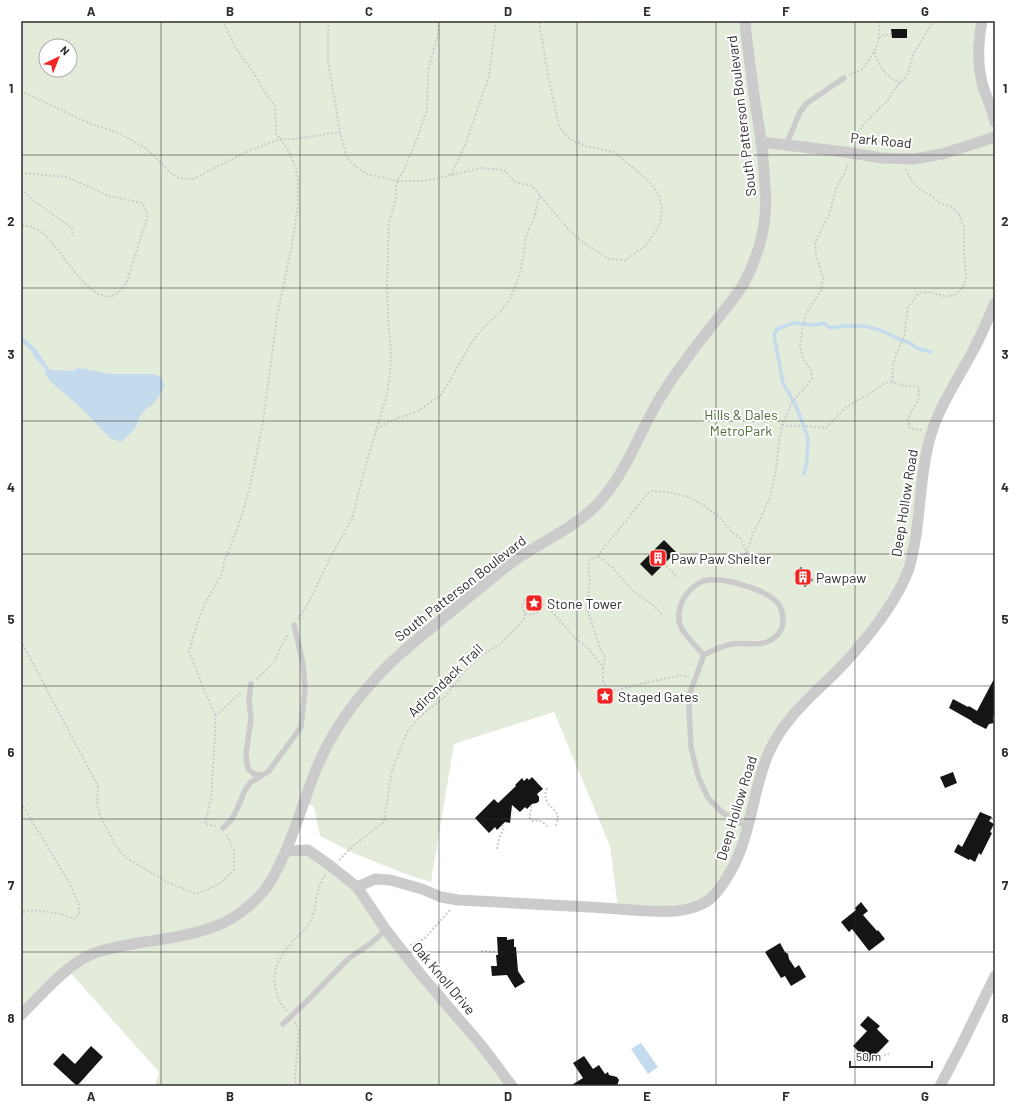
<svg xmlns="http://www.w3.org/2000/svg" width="1016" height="1107" viewBox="0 0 1016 1107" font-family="Barlow,sans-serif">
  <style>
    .green { fill: #e3ecda; fill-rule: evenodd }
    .water { fill: #c4dbee }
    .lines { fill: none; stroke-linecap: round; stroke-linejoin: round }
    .stream { stroke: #c4dbee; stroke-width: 3.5 }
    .building { fill: #151515 }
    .path { stroke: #cbcbcb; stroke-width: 2; stroke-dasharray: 2 2; stroke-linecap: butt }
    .service { stroke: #cbcbcb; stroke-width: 5.5 }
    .minor { stroke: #cbcbcb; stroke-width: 11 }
    .grid { fill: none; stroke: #2e2e2e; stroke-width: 1; stroke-opacity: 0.55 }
    .labels { text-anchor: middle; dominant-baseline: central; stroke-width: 4; stroke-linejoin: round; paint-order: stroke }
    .street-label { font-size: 14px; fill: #2e2e2e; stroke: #fff }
    .park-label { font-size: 14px; fill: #4d6d38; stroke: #fff }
    .poi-label { font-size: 14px; fill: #2e2e2e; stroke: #fff; text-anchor: start }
    .neatline { fill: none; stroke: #2e2e2e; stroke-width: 1.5 }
    .grid-label { font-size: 13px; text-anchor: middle; font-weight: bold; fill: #2e2e2e }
  </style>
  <rect width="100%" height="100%" fill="#fff"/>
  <path class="green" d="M21 21H982L978 46 995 122V303L939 414 914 550 887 609 780 732 739 857 703 904 618 909 610 846 554 712 454 744 431 882 411 876 353 853 320 836 314 807 304 801 286 851 308 850 357 887 512 1086H155L159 1072 67 969 21 1015ZM46 46H70V70H46Z"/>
  <g class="water">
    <path d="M21 336 36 349 50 370 73 371 78 368 97 371 108 374H154L161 377 165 385 160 395 153 404 146 409 140 416 135 428 131 433 121 442 110 438 80 407 50 381 46 375 45 369 36 359 30 349 21 342Z"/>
    <path d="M641 1043 658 1067 648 1074 631 1049Z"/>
  </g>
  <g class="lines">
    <path class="stream" d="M804 474 807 461 808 438 802 421 795 404 783 383 774 335 777 329 793 323 815 325 823 323 831 328 844 326H864L880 330 899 339 910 343 919 349 931 352"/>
  </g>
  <g class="building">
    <path d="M891 29H907V38H892Z"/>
    <path d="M664 540 676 552 652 576 640 564Z"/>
    <path d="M801 567 813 580 805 587 794 574Z"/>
    <path d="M995 677V713L993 717 994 723 989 724 986 729 972 722V721L949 708 953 699 968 707 969 706 977 711Z"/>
    <path d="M953 772 957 783 945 788 940 777Z"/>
    <path d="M532 777 543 789 537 794 539 797V801L537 803 532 804 527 809 525 807 520 812 512 805 510 823 505 822 497 830 495 827 489 833 475 818 494 799 498 803 516 786 515 785 522 778 524 781 527 778 529 780Z"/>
    <path d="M980 812 992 817 989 821 994 824 990 832 992 833 981 855 979 853 975 862 970 859 969 860 954 852 958 844 962 847Z"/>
    <path d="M861 902 868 911 863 915 877 931 878 930 885 939 869 951 852 929 849 932 841 922 856 910 855 908Z"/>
    <path d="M497 937H507V940L514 939V947H516L518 971 525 982 515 988 507 975 492 976 491 966H497L496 955H498Z"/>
    <path d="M780 943 785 952 788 954 789 959 795 968 799 965 806 977 791 986 785 976 781 978 765 952Z"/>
    <path d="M868 1016 880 1026 877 1029 889 1041 869 1062 853 1046 867 1031 860 1025Z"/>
    <path d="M91 1046 103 1057 77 1086 53 1064 63 1053 75 1064Z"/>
    <path d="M584 1056 593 1069 599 1065 605 1074 608 1072 609 1075 617 1077 619 1080 617 1086H570L583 1078 573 1063Z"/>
  </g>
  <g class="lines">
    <g class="path">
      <path d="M330 21 328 28V62L336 107 340 132 347 158 355 166 367 174 397 181H425L481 168 504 170 515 182 532 186 569 230 582 242 609 259 626 260 645 246 660 225 662 208 659 195 649 181 614 152 586 146 569 139 559 126 548 75 539 21"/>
      <path d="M879 38 884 35 891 34"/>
      <path d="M874 52C879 66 886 77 901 83"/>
      <path d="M850 75 863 69 874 52 878 42 880 21"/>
      <path d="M21 91 84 121 120 134 146 148 172 174 179 178 193 179 228 161 251 150 280 139H295L340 132"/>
      <path d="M852 143 853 139 865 123 888 100 896 87 907 76 914 53 932 24V21"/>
      <path d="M21 173 67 177 109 196 142 203 148 215 127 281C100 331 63 246 41 232 35 227 28 226 21 225"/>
      <path d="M451 175 465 145 489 76 496 21"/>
      <path d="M21 189 34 201 72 228 73 236"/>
      <path d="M892 382 893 365 896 354 904 338 908 307 919 293 930 292 946 297 956 294 963 287 966 279 964 247V228L959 214 952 207 940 203 930 195 919 189 912 181 905 168"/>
      <path d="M782 425 792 426H808L826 428 844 409 856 401 868 395 885 383 892 382 905 386H915L919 388V396L917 404 912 410 908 420 910 429 922 430"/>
      <path d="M377 429 388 422 418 411 440 396 448 384 463 357 477 335 488 323 499 314 510 299 517 282 521 269 526 236 534 218 540 195"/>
      <path d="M598 556C607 543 617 532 626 521 634 510 641 501 650 491L667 492 689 497 706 507 720 518 731 531 741 539 747 553 752 557 753 561 752 566"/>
      <path d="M737 563C739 557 741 555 747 553L752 536 770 498 776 469 779 441 782 425 791 404 812 379V372L803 358 800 345 805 315 821 291 823 279 816 255 815 244 819 234 829 215 837 186 845 172 848 163"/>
      <path d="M666 566 678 578"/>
      <path d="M525 613 531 615 536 613 541 607 540 603"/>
      <path d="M298 619 309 602 330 558 352 519 363 475 387 394 390 374 391 351 388 319 387 283 389 222 395 203 397 181 403 172 416 141 427 110 428 70 439 31 437 21"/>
      <path d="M21 641 98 786V792L97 804 100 815 115 845 125 857 169 883 197 894 221 883 234 870V851L226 834"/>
      <path d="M603 668V682L608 689 619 690 635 685 682 675 689 677"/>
      <path d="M257 679 274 662 282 645 288 634"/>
      <path d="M215 715 221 711 241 692"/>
      <path d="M547 788C540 804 558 809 558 817 558 819 556 824 556 826"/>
      <path d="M21 803 69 882 79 905V914L74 919 61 914 34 910 21 912"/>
      <path d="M530 806 531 807V812L529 817 533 821C540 819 544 823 549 828"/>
      <path d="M216 826 205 824 211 799 215 737V715L200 680 189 651 197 624 206 601 221 576 225 560 240 521 250 487 263 422 277 316 291 250 298 206V181L296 168 288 150 276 133 275 105 268 97 253 72 235 47 223 21"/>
      <path d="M497 849 499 838 504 828 502 825"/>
      <path d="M339 860 354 845 384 822 392 770 408 730 424 713 445 697 464 672 481 655 499 645 524 620 525 613 522 608 523 602 529 596H534L538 599 540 603 549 608 576 639 588 648 603 668 605 657 600 648 587 608 590 580 588 569 590 559 598 556 612 567 632 590 653 605 662 615"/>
      <path d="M410 945 424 939 450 910"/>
      <path d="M481 951 498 952"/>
      <path d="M287 1011C275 998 271 978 278 962 281 956 288 948 292 942 297 936 305 931 309 924 318 909 314 890 325 875"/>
      <path d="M295 1022 299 1030 295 1078 296 1086"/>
      <path d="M877 1053 880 1056 889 1054"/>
    </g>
    <g class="service">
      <path d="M786 145 800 112 807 103 844 78"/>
      <path d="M704 655C713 650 722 646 732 644 745 642 760 647 771 640 778 636 784 628 783 620 783 614 781 606 776 601 762 589 716 573 699 583 694 586 690 590 686 595 679 605 676 619 682 629 687 638 697 647 704 655L690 693 689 709 691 747 698 776 708 798 723 813 748 827"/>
      <path d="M251 684 249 700 251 719 246 753 247 763 248 769 254 774 262 775"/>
      <path d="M223 828 232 819 238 807 245 790 251 782 269 771 301 727 305 689 303 663 294 625"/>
      <path d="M283 1024 308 1000 348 959 371 943 386 930"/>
    </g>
    <g class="minor">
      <path d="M982 21C978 42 977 65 983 86 987 98 992 110 995 122"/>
      <path d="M761 142 845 152 882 158 914 159 942 154 995 137"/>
      <path d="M286 851 308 850 332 867 357 887 386 930 422 976 482 1046 512 1086"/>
      <path d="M357 887 375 879 390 880 422 889 441 897 458 900C502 902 546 905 589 907 609 908 629 910 650 911 668 912 683 912 700 905 712 900 719 890 726 879 752 840 751 793 769 752 785 717 812 696 838 670 863 644 895 605 908 571 912 560 914 547 916 535 921 502 921 469 930 438 938 409 955 384 969 358 979 341 987 322 995 303"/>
      <path d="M21 1015C42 994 65 966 92 954 107 948 122 946 138 943 170 938 214 933 240 913 252 904 265 892 272 879 292 844 302 804 317 767 329 738 347 711 368 687 392 658 423 635 452 611 472 595 490 579 510 564 535 545 565 533 589 512 625 481 638 432 663 393 676 372 691 353 706 333 719 317 732 302 743 285 755 263 763 239 765 215 766 206 766 197 765 188 764 165 762 143 758 121 753 88 748 55 745 21"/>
      <path d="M940 1086 961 1046 995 976"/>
    </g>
  </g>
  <path class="grid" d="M161 21V1086M300 21V1086M439 21V1086M577 21V1086M716 21V1086M855 21V1086M21 155H995M21 288H995M21 421H995M21 554H995M21 686H995M21 819H995M21 952H995"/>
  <defs>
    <g id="building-square" transform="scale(0.9)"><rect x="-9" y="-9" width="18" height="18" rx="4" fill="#f32223" stroke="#fff"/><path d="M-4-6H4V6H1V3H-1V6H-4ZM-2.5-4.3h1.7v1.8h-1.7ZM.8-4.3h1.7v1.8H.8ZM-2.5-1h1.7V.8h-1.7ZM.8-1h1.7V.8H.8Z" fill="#fff"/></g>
    <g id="sight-square" transform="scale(0.9)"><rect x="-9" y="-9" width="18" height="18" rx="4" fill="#f32223" stroke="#fff"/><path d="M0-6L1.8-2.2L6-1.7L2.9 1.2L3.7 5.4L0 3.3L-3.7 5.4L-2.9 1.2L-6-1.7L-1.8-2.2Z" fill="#fff"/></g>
  </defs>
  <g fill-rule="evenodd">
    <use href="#building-square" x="658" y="558"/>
    <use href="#building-square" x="803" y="577"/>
    <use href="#sight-square" x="534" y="603"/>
    <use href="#sight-square" x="605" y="696"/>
  </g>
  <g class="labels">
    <g class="street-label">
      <text transform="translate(741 116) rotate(-97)">South Patterson Boulevard</text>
      <text transform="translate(881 140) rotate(5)">Park Road</text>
      <text transform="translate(904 503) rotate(-81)">Deep Hollow Road</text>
      <text transform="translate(460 588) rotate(-38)">South Patterson Boulevard</text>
      <text transform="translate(445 680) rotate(-44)">Adirondack Trail</text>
      <text transform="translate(736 808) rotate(-73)">Deep Hollow Road</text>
      <text transform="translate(444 978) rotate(50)">Oak Knoll Drive</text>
    </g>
    <g class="park-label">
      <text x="741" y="414">Hills &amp; Dales<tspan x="741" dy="16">MetroPark</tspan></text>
    </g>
    <g class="poi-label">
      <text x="671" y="558">Paw Paw Shelter</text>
      <text x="816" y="577">Pawpaw</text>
      <text x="547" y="603">Stone Tower</text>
      <text x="618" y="696">Staged Gates</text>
    </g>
  </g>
  <rect width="1016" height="1107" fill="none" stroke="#ffffff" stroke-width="44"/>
  <g transform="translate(58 58) rotate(43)"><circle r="19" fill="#ffffff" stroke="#ababab"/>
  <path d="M0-3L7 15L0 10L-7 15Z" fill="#f32223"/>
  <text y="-6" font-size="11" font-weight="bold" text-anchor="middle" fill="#2e2e2e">N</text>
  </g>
  <path d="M850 1061v6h82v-6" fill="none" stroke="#2e2e2e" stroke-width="2"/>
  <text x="856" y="1061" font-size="12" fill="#2e2e2e" stroke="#ffffff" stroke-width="3" paint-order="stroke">50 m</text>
  <rect x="22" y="22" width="972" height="1063" class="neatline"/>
  <g class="grid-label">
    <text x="91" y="16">A</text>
    <text x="230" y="16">B</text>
    <text x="369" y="16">C</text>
    <text x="508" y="16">D</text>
    <text x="647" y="16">E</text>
    <text x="786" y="16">F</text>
    <text x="925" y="16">G</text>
    <text x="11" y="93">1</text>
    <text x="1005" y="93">1</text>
    <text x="11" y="226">2</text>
    <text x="1005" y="226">2</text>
    <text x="11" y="359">3</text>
    <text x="1005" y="359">3</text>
    <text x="11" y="492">4</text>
    <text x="1005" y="492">4</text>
    <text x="11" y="624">5</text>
    <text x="1005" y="624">5</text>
    <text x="11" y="757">6</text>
    <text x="1005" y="757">6</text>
    <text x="11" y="890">7</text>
    <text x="1005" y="890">7</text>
    <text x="11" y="1023">8</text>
    <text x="1005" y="1023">8</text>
    <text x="91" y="1101">A</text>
    <text x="230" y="1101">B</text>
    <text x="369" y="1101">C</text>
    <text x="508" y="1101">D</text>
    <text x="647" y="1101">E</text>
    <text x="786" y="1101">F</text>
    <text x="925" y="1101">G</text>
  </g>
</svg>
